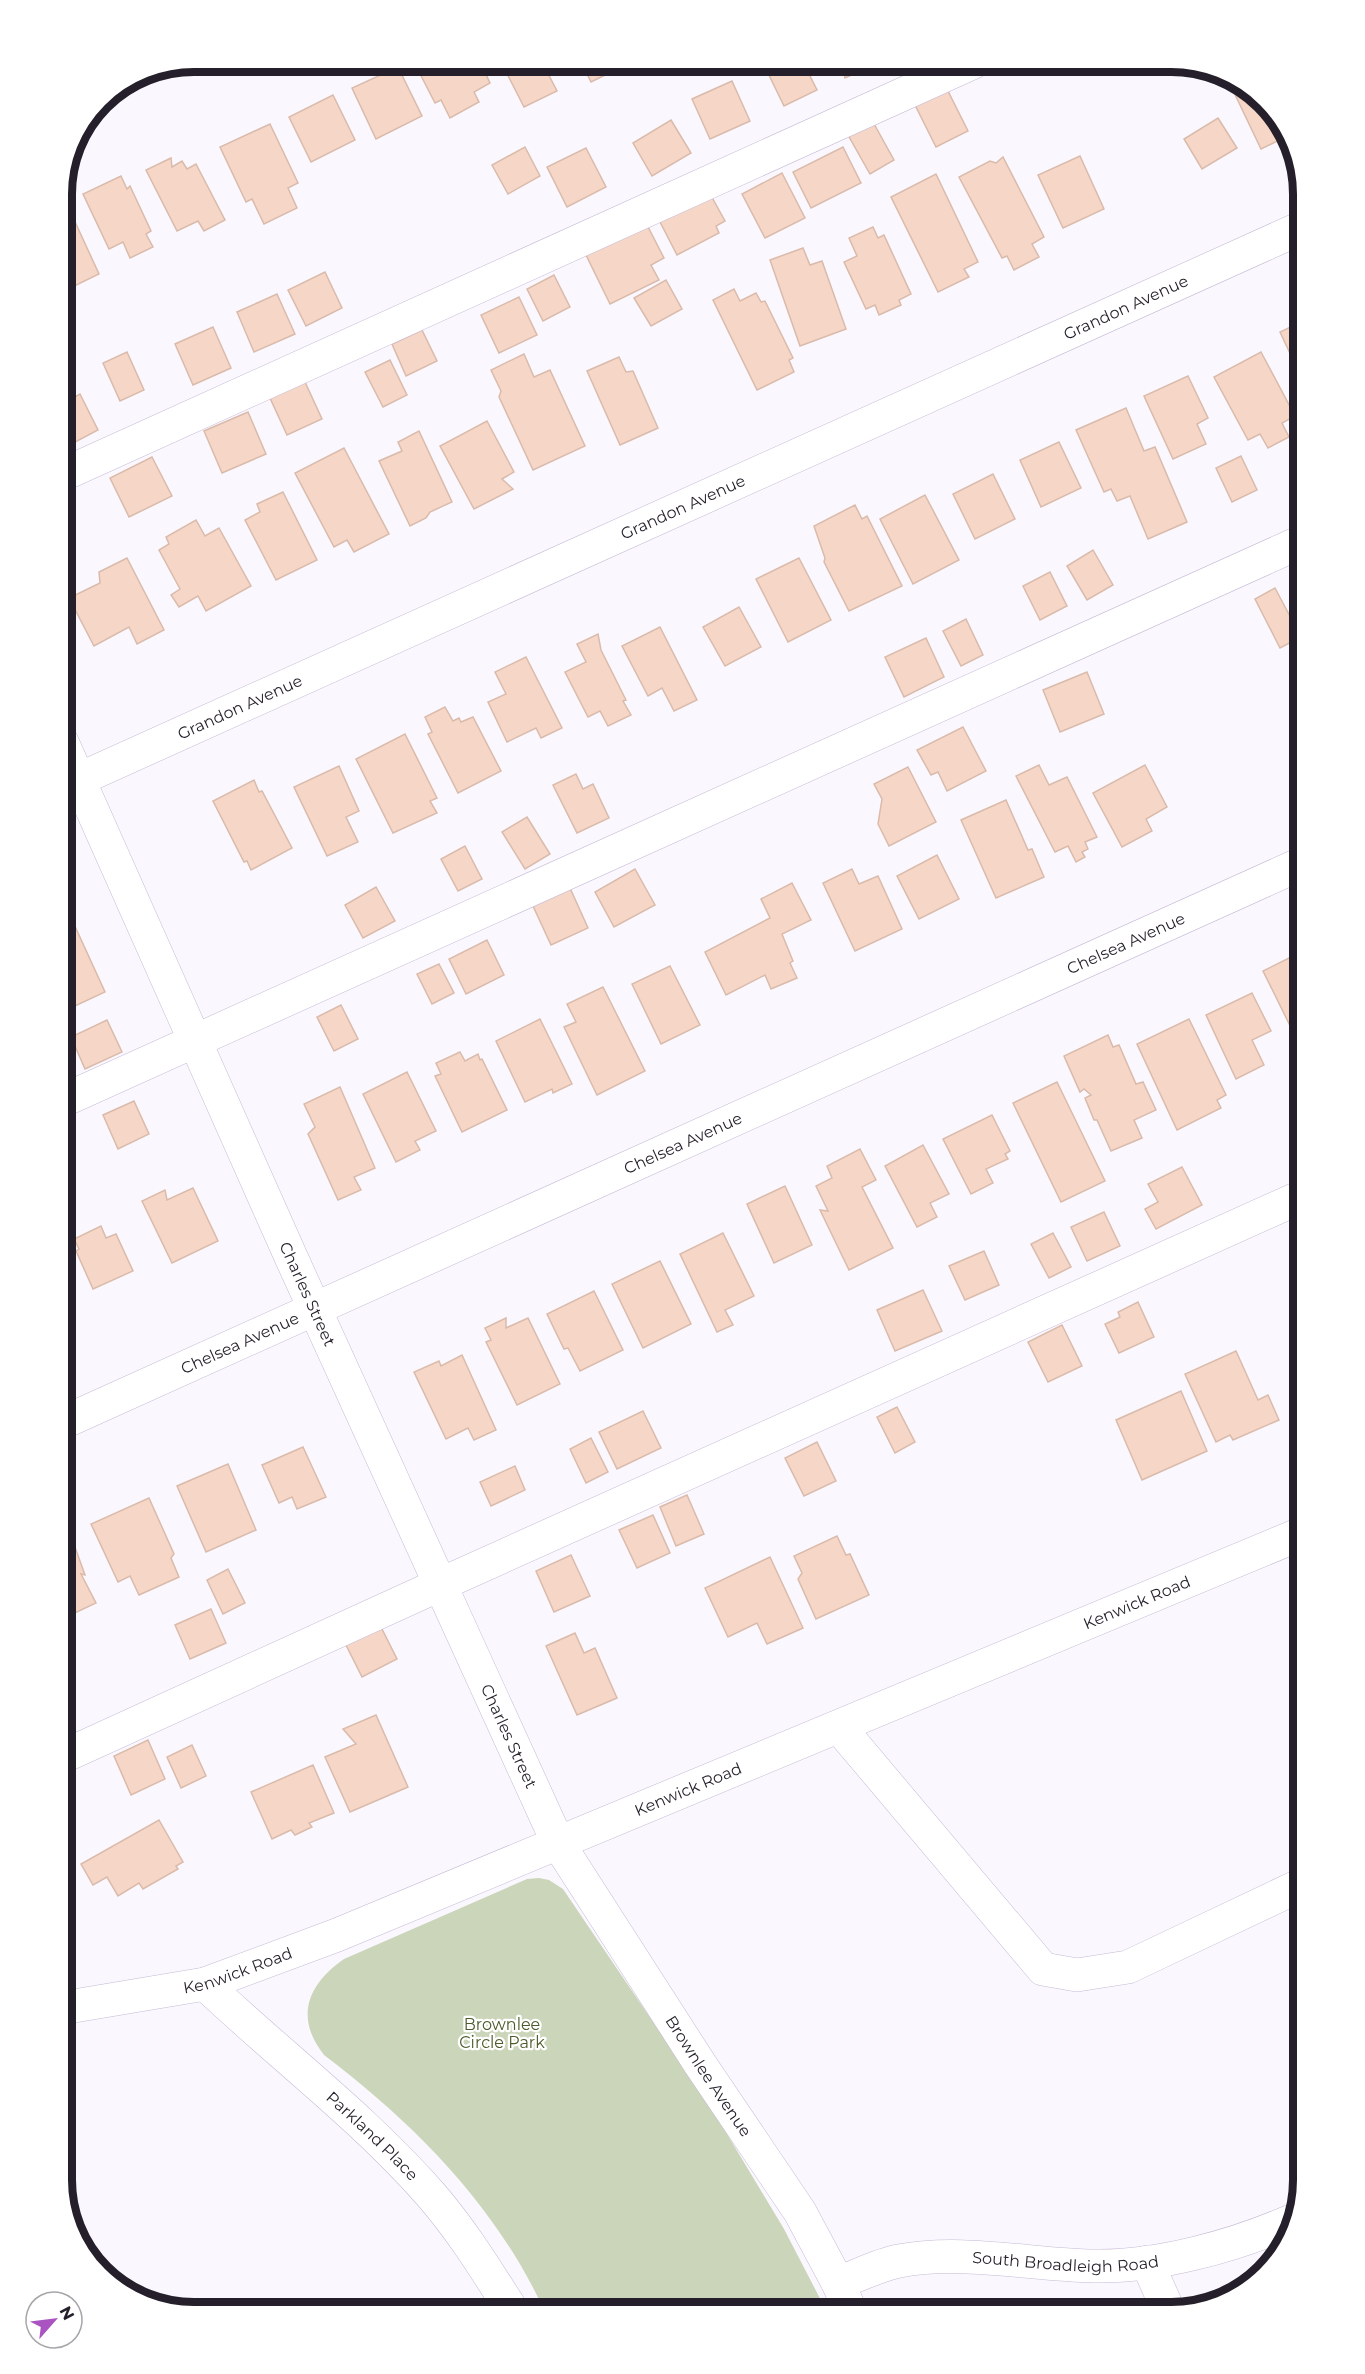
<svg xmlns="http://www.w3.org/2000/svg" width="1365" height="2374" viewBox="0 0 1365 2374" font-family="Montserrat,sans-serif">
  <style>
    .green { fill: #cbd5ba }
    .building { fill: #f6d6c6; stroke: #dabbab; stroke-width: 1.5 }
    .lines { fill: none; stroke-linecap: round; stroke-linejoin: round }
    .minor-casing { stroke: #c6bad6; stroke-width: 34 }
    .minor { stroke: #fff; stroke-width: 33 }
    .labels { text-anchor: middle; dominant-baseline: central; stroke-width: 4.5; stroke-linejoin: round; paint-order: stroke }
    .street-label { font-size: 16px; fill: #241f2a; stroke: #fff }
    .park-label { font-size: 16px; fill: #4b5c2a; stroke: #fff }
    .rim { fill: none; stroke: #241f2a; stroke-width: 8 }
  </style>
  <rect width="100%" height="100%" fill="#faf8fe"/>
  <path class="green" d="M539 1878 549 1880 563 1889 712 2109 784 2229 827 2312H545C497 2207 415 2124 324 2055 294 2017 308 1984 344 1959L527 1879Z"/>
  <g class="building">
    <path d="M414 62H480L490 83 474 92 479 102 450 118 441 100 435 103Z"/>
    <path d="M501 62H542L557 91 524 107Z"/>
    <path d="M581 62H632L591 82Z"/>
    <path d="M790 62H803L817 90 784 106 768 73Z"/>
    <path d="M842 62H881L845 78Z"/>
    <path d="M398 67 422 116 376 139 352 88Z"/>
    <path d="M732 81 750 121 710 139 692 99Z"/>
    <path d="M1236 81 1245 84 1290 135 1261 149 1230 84Z"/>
    <path d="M947 89 968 131 936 147 915 105Z"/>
    <path d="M333 95 355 140 311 162 289 117Z"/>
    <path d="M1218 118 1237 148 1202 169 1184 139Z"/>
    <path d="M671 120 691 153 652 176 633 143Z"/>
    <path d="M873 122 894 160 870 174 848 135Z"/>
    <path d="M270 124 298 183 288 188 297 208 264 224 252 199 246 202 220 147Z"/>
    <path d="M525 147 540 176 508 194 492 165Z"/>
    <path d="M843 147 861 183 811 208 793 172Z"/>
    <path d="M586 148 606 187 567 207 547 167Z"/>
    <path d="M1080 156 1104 209 1063 228 1038 175Z"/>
    <path d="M1003 157 1044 237 1032 244 1039 257 1014 270 1007 256 1002 258 959 177 990 161 996 163Z"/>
    <path d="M171 158 172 167 182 161 187 169 196 164 225 220 204 231 198 221 177 231 146 170Z"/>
    <path d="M782 173 805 218 765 238 742 194Z"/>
    <path d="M936 174 978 262 964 269 969 277 938 292 891 197Z"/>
    <path d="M121 176 127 189 130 186 151 231 146 234 153 247 130 258 123 242 109 249 83 194Z"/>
    <path d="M709 192 725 221 716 226 719 233 677 255 658 218Z"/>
    <path d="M71 213 99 274 62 292V217Z"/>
    <path d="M645 221 664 258 651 265 659 280 610 304 586 255Z"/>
    <path d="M873 227 878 238 884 235 911 294 899 300 901 305 879 315 875 305 866 309 844 262 857 256 849 238Z"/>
    <path d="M803 248 810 265 822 261 846 329 800 346 770 260Z"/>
    <path d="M325 272 342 308 306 326 288 290Z"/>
    <path d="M554 275 570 307 543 321 527 289Z"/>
    <path d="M666 280 682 309 651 326 634 298Z"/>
    <path d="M734 289 740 301 756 293 761 302 765 301 793 358 789 360 794 372 757 390 713 300Z"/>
    <path d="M277 294 295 334 254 352 237 312Z"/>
    <path d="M519 297 537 335 499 353 481 315Z"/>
    <path d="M1301 322 1303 327V381L1280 332Z"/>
    <path d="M213 327 231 368 193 385 175 344Z"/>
    <path d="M422 330 437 361 406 376 392 344Z"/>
    <path d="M127 352 144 390 120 401 103 363Z"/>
    <path d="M1261 352 1295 416 1282 423 1289 437 1268 448 1260 434 1248 440 1214 377Z"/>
    <path d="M524 354 534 377 550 370 585 446 533 470 499 397 501 391 491 370Z"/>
    <path d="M619 357 626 372 633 371 658 428 620 445 587 371Z"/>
    <path d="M390 360 407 395 383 407 365 372Z"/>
    <path d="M1188 376 1208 418 1197 424 1206 444 1173 459 1144 396Z"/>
    <path d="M305 382 322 419 287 435 270 398Z"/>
    <path d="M80 394 98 430 62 449V404Z"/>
    <path d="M1126 408 1144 451 1155 447 1187 522 1148 539 1130 496 1117 501 1111 489 1104 492 1076 430Z"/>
    <path d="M248 412 266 454 222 473 204 431Z"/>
    <path d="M487 421 514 472 502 479 513 489 474 509 440 446Z"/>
    <path d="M419 431 452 502 430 512 426 518 410 526 379 461 402 451 398 442Z"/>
    <path d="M1059 442 1081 488 1041 507 1020 460Z"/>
    <path d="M344 448 389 534 354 552 347 540 334 547 295 473Z"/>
    <path d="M1241 456 1257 490 1232 502 1216 468Z"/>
    <path d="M152 457 172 496 129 517 110 478Z"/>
    <path d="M993 474 1015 519 975 539 953 494Z"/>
    <path d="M283 492 317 560 276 580 245 520 260 512 257 504Z"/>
    <path d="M925 495 959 560 913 584 880 519Z"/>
    <path d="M855 505 862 519 867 516 902 586 849 611 824 562 825 558 814 526Z"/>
    <path d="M196 520 205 536 219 528 251 586 206 611 198 596 179 607 171 595 180 589 159 550 169 544 166 537Z"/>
    <path d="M1093 550 1113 585 1087 600 1067 566Z"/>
    <path d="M127 558 164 630 137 644 129 627 94 646 69 598 100 583 99 572Z"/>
    <path d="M799 558 831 620 788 642 756 579Z"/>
    <path d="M1050 572 1067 606 1040 620 1023 586Z"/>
    <path d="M1275 588 1301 637 1280 648 1255 599Z"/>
    <path d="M739 607 761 647 725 666 703 627Z"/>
    <path d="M966 619 983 655 961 666 943 631Z"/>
    <path d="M660 627 697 700 674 711 662 688 648 696 622 646Z"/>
    <path d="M598 634 601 650 626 700 623 701 631 715 608 726 600 711 588 717 565 672 586 662 577 644Z"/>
    <path d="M926 638 944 677 904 697 885 657Z"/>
    <path d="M526 657 562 728 541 738 536 728 507 742 488 702 506 694 495 672Z"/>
    <path d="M1087 672 1104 714 1060 732 1043 690Z"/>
    <path d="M1303 680V707L1293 685Z"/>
    <path d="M445 707 453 721 459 718 461 722 473 717 501 771 458 793 428 734 432 732 425 717Z"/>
    <path d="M963 727 986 771 947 791 938 772 931 775 917 750Z"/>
    <path d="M405 734 437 798 430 801 437 813 393 833 356 759Z"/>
    <path d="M1039 765 1049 785 1067 777 1097 837 1085 842 1088 849 1082 852 1085 857 1076 862 1068 846 1055 852 1016 776Z"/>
    <path d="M1145 765 1167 807 1146 819 1152 831 1122 847 1093 793Z"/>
    <path d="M339 766 359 811 346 817 358 842 327 856 294 787Z"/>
    <path d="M908 767 936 822 889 846 878 824 882 799 874 784Z"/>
    <path d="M576 774 583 789 593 784 609 818 577 833 553 785Z"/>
    <path d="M254 780 259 792 262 791 292 848 251 870 247 861 244 862 213 801Z"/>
    <path d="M1006 800 1028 850 1032 849 1044 877 996 898 961 820Z"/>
    <path d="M527 817 550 854 525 869 502 832Z"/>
    <path d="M465 846 482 879 458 891 441 859Z"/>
    <path d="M937 855 959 899 919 919 897 876Z"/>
    <path d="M635 869 655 905 614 927 595 892Z"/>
    <path d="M852 869 859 884 878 876 902 929 855 951 823 883Z"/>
    <path d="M792 883 811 920 782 934 793 961 790 963 797 978 771 989 765 975 726 995 705 952 770 918 761 899Z"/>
    <path d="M376 887 395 921 363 938 345 905Z"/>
    <path d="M570 888 588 928 551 945 533 906Z"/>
    <path d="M68 911 105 992 62 1012V914Z"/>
    <path d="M487 940 504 975 466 994 449 959Z"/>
    <path d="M1303 951V1052L1263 971Z"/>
    <path d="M439 964 454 993 432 1004 417 974Z"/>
    <path d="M670 966 700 1025 661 1044 632 984Z"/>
    <path d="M603 987 645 1071 597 1095 564 1027 576 1022 567 1004Z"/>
    <path d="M1252 993 1271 1031 1252 1040 1264 1065 1236 1079 1206 1015Z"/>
    <path d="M341 1005 358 1039 334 1051 317 1017Z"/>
    <path d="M540 1019 572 1084 553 1093 552 1089 525 1102 496 1041Z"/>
    <path d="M1189 1019 1226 1095 1217 1100 1221 1108 1177 1130 1137 1044Z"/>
    <path d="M107 1020 122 1052 85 1069 71 1037Z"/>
    <path d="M1108 1035 1113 1047 1119 1045 1136 1084 1143 1082 1156 1110 1134 1120 1142 1138 1111 1151 1097 1120H1094L1085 1098 1091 1095 1084 1089 1080 1092 1064 1056Z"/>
    <path d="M460 1052 465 1061 478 1054 480 1060 482 1059 507 1110 462 1132 435 1076 441 1074 436 1063Z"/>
    <path d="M407 1072 436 1131 415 1141 420 1150 396 1162 363 1094Z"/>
    <path d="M1057 1082 1105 1181 1061 1202 1013 1103Z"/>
    <path d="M340 1087 375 1168 354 1177 361 1190 338 1200 308 1134 315 1127 304 1104Z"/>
    <path d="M134 1101 149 1134 118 1149 103 1115Z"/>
    <path d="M992 1115 1010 1151 1005 1154 1008 1159 986 1169 993 1183 971 1194 943 1139Z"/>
    <path d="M923 1145 949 1194 930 1203 937 1217 917 1227 885 1166Z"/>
    <path d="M860 1149 876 1180 862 1187 893 1248 849 1270 820 1210 828 1211 816 1186 832 1178 827 1166Z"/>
    <path d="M1182 1167 1202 1205 1156 1229 1145 1209 1158 1202 1148 1184Z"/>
    <path d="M785 1186 812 1245 774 1263 747 1204Z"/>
    <path d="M193 1188 218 1241 172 1263 142 1201 165 1190 167 1200Z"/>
    <path d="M1104 1212 1120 1246 1087 1261 1071 1227Z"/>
    <path d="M101 1226 106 1238 116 1234 133 1271 93 1289 76 1251 79 1249 74 1239Z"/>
    <path d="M723 1233 754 1296 725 1310 733 1325 717 1332 680 1254Z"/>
    <path d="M1053 1233 1071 1267 1049 1278 1031 1244Z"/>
    <path d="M984 1251 999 1285 965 1300 949 1266Z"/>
    <path d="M660 1261 691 1324 643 1348 612 1284Z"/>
    <path d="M923 1290 942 1331 895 1351 877 1310Z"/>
    <path d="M594 1291 623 1350 580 1371 568 1348 564 1349 547 1314Z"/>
    <path d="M1138 1302 1154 1337 1119 1353 1105 1324 1120 1317 1118 1312Z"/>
    <path d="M506 1318V1328L528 1318 560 1384 517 1405 486 1342 491 1340 485 1328Z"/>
    <path d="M1062 1325 1082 1366 1048 1382 1028 1342Z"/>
    <path d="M1236 1351 1258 1400 1268 1395 1279 1420 1233 1440 1230 1435 1216 1442 1185 1374Z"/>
    <path d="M462 1355 496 1430 474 1440 468 1428 446 1439 414 1372 439 1361 441 1366Z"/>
    <path d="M1181 1391 1207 1451 1142 1480 1116 1420Z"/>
    <path d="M897 1407 915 1442 895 1453 877 1417Z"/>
    <path d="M643 1411 661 1448 617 1469 599 1432Z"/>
    <path d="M591 1438 608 1472 586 1483 570 1449Z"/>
    <path d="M817 1442 836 1481 804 1496 785 1458Z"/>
    <path d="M303 1447 326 1497 297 1509 292 1497 279 1503 262 1465Z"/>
    <path d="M228 1464 256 1530 206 1552 177 1486Z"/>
    <path d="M515 1466 525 1490 491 1506 480 1482Z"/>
    <path d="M687 1495 704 1534 676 1546 660 1507Z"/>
    <path d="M149 1498 174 1554 171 1558 179 1577 139 1595 130 1576 118 1582 91 1524Z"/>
    <path d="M653 1515 670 1553 637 1568 619 1530Z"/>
    <path d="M71 1536 85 1575 81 1574 96 1603 62 1619V1540Z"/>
    <path d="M837 1536 846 1555 850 1554 869 1595 816 1619 798 1579 802 1573 794 1556Z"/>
    <path d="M571 1555 590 1596 554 1612 536 1571Z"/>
    <path d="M770 1557 803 1628 767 1644 757 1623 728 1637 705 1588Z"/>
    <path d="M228 1569 245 1603 223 1614 207 1580Z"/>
    <path d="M211 1609 226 1643 190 1659 175 1625Z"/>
    <path d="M380 1625 397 1659 362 1677 345 1643Z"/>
    <path d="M575 1633 584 1653 595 1648 617 1698 577 1715 546 1646Z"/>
    <path d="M376 1715 408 1787 350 1812 325 1757 356 1744 343 1729Z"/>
    <path d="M148 1740 165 1779 131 1795 114 1756Z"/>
    <path d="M192 1745 206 1776 181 1788 167 1757Z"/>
    <path d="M313 1765 334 1813 309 1823 312 1827 295 1835 291 1830 272 1839 251 1792Z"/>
    <path d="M159 1820 183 1862 176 1866 178 1869 143 1889 139 1883 118 1896 107 1877 93 1885 81 1864Z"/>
  </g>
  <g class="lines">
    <g class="minor-casing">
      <g id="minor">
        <path d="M62 475 974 62"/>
        <path id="s1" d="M62 742 291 1257 558 1843 700 2064 800 2212 838 2283 851 2312"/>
        <path id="s2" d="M62 787 1303 227"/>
        <path d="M62 1101 1303 541"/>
        <path id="s3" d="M62 1423 1303 863"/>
        <path d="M839 1727 1043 1969 1077 1975 1128 1967 1303 1884"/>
        <path d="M62 1757 439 1585 1303 1196"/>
        <path id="s4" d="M205 1984C280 2055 364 2118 432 2196 463 2232 488 2273 513 2312"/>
        <path id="s5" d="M62 2008 205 1984 337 1935 1303 1533"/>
        <path d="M1147 2262 1169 2312"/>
        <path id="s6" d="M838 2283C858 2276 878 2265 899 2261 962 2249 1031 2265 1095 2266 1158 2267 1234 2246 1291 2221"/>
      </g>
    </g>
    <use href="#minor" class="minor"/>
  </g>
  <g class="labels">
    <g class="street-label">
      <text stroke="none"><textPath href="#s2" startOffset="1167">Grandon Avenue</textPath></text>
      <text stroke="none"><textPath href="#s2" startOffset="681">Grandon Avenue</textPath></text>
      <text stroke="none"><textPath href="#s2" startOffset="195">Grandon Avenue</textPath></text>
      <text stroke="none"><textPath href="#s3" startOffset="1167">Chelsea Avenue</textPath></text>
      <text stroke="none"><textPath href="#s3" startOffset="681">Chelsea Avenue</textPath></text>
      <text stroke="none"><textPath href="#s1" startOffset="604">Charles Street</textPath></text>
      <text stroke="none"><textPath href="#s3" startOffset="195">Chelsea Avenue</textPath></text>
      <text stroke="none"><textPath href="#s5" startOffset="1152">Kenwick Road</textPath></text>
      <text stroke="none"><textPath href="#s1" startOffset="1090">Charles Street</textPath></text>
      <text stroke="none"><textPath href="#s5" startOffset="666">Kenwick Road</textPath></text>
      <text stroke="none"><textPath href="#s5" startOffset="180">Kenwick Road</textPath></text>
      <text stroke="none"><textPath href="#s1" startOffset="1485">Brownlee Avenue</textPath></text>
      <text stroke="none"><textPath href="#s4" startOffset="226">Parkland Place</textPath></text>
      <text stroke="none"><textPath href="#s6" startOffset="232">South Broadleigh Road</textPath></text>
    </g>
    <g class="park-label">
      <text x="502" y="2024">Brownlee<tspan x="502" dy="18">Circle Park</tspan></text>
    </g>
  </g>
  <path d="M0 0H1365V2374H0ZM194 72H1171A122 122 0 0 1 1293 194V2180A122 122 0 0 1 1171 2302H194A122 122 0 0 1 72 2180V194A122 122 0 0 1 194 72Z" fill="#fff" fill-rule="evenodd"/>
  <path class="rim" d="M194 72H1171A122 122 0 0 1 1293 194V2180A122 122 0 0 1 1171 2302H194A122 122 0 0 1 72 2180V194A122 122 0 0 1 194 72Z"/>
  <g transform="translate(54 2320) rotate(62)"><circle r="28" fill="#ffffff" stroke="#a7a5aa" stroke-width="1.5"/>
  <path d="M0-4.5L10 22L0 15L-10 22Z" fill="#aa54c1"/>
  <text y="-9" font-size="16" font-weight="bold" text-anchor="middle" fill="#241f2a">N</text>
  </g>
</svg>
